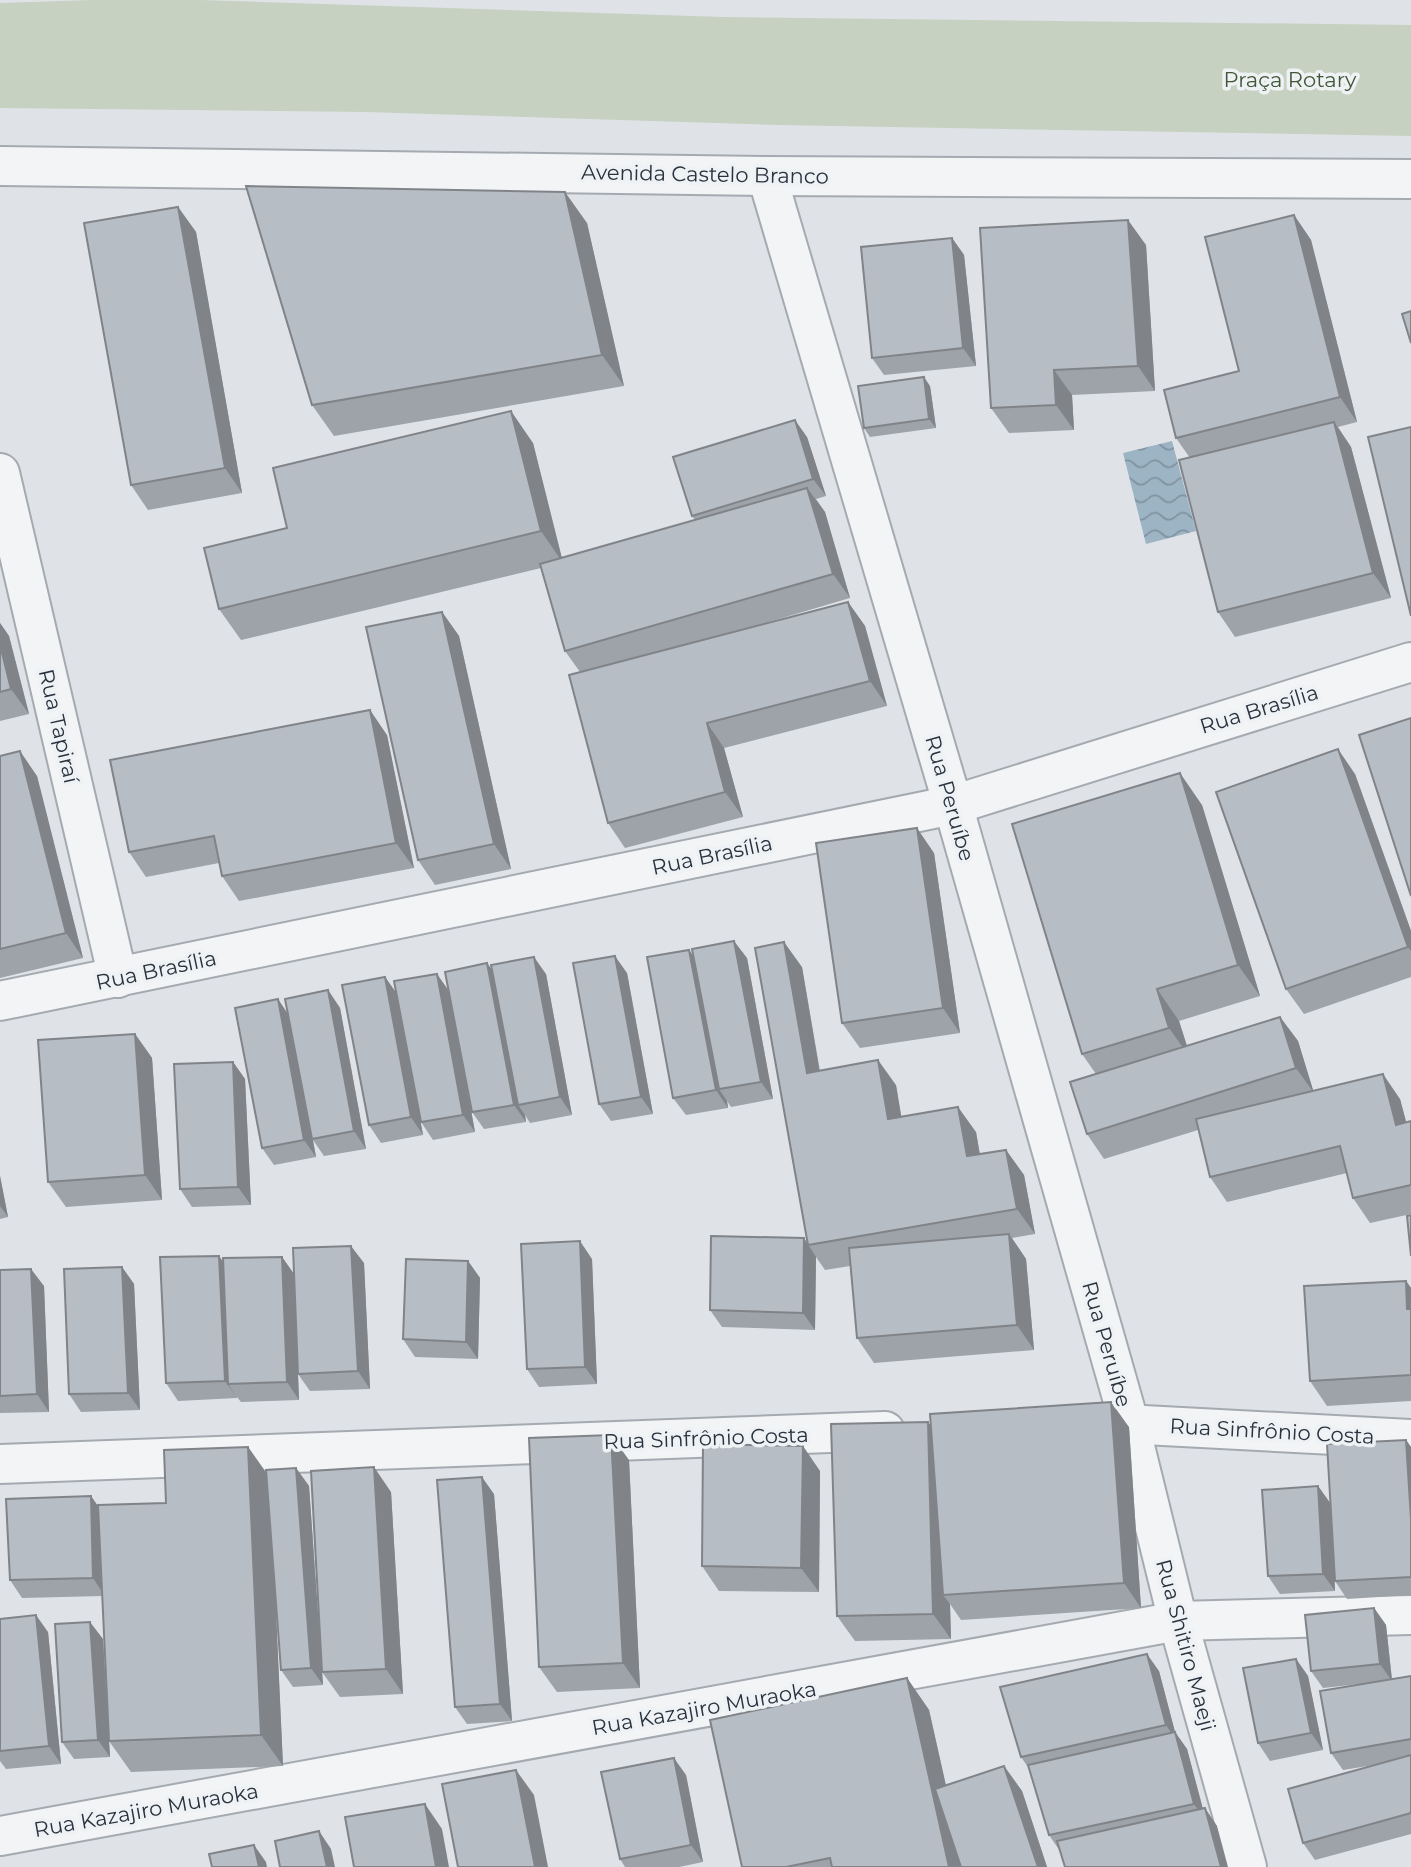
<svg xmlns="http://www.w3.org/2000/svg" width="1411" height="1867" viewBox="0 0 1411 1867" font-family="Montserrat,sans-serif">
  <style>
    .park { fill: #c6d1c1 }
    .water { fill: url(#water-waves) }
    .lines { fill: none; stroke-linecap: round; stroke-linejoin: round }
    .minor-casing { stroke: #a5aab1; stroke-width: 42 }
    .minor { stroke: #f2f4f6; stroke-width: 38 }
    .wall { fill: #9da3a9 }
    .shaded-wall { fill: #808489 }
    .building { fill: #b7bdc4; stroke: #808489; stroke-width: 2 }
    .labels { text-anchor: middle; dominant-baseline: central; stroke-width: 7; stroke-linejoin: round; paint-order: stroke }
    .park-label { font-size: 21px; fill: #415838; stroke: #eff2f5 }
    .street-label { font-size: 21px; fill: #29323e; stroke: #eff2f5 }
  </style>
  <defs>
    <pattern id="water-waves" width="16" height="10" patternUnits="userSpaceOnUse" patternTransform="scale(1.75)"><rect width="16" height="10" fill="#9db4c5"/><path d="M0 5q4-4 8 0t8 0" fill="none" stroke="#8093a1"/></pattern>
  </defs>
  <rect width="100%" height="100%" fill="#dfe3e7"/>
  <path class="park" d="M92 0H201L723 17 1411 25V136L777 125 366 112 0 108V3Z"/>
  <path class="water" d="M1172 441 1196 531 1146 544 1123 453Z"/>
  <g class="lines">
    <g class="minor-casing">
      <g id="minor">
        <path d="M0 166 767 176 1411 179"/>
        <path d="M767 176 953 805 1129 1422 1178 1621 1247 1867"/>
        <path d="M0 473 118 978"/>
        <path d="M0 1001 953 805 1411 662"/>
        <path d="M1106 1423 1411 1439"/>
        <path d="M0 1464 885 1431"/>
        <path d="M0 1836 1178 1621 1411 1615"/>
      </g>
    </g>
    <use href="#minor" class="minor"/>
  </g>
  <g class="wall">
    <path d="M178 207 196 232 242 493 148 510 131 485Z"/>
    <path d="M1294 215 1311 240 1357 422 1338 427 1351 447 1391 598 1235 637 1218 612 1190 458 1176 438 1239 371Z"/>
    <path d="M587 223 624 386 334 436 312 405Z"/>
    <path d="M952 238 964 255 976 366 884 375 872 358Z"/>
    <path d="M1146 245 1155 391 1072 395 1074 430 1009 433 991 408Z"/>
    <path d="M930 386 936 428 870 437 864 428Z"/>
    <path d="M807 437 826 496 816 499 825 512 850 598 762 624 848 602 865 626 887 706 724 748 743 817 625 848 608 823 580 672 565 651 541 568 241 640 219 609 287 528 533 443 562 558 695 520 692 516Z"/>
    <path d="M442 612 459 636 511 869 435 885 418 860Z"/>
    <path d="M0 623 9 636 29 714 0 721Z"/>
    <path d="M387 735 414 868 239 901 222 876 219 863 146 877 129 852Z"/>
    <path d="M0 756 37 776 83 958 0 978Z"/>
    <path d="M1355 774 1411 931V977L1304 1014 1286 989Z"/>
    <path d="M1202 805 1260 996 1179 1021 1187 1046 1280 1017 1298 1041 1313 1091 1400 1099 1406 1122 1411 1121V1214L1370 1223 1353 1198 1347 1173 1227 1202 1210 1177 1198 1130 1104 1159 1087 1134 1096 1074 1082 1054Z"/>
    <path d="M934 853 960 1033 860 1048 842 1023Z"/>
    <path d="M689 950 693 956 747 958 773 1099 731 1107 727 1101 728 1108 686 1115 673 1098Z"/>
    <path d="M802 967 820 1071 896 1085 901 1117 976 1132 980 1154 1006 1150 1024 1175 1035 1234 1012 1238 1026 1259 1034 1350 874 1363 857 1338 850 1266 825 1270 816 1257 815 1330 722 1327 710 1310 804 1238 807 1243Z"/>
    <path d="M492 970 546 974 572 1115 530 1123 525 1115 526 1122 484 1129 472 1112 460 1051 475 1132 433 1140 421 1122 449 991Z"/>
    <path d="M627 973 653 1114 611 1121 599 1104Z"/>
    <path d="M385 977 397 994 423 1135 381 1143 369 1125Z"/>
    <path d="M328 990 340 1008 366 1149 324 1156 313 1140 316 1157 274 1165 262 1148 288 1014Z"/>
    <path d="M135 1034 152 1058 162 1200 66 1207 48 1182Z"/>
    <path d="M233 1062 245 1079 251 1205 192 1207 180 1189Z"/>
    <path d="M0 1176 8 1217 0 1219Z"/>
    <path d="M282 1257 294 1274 299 1400 241 1402 237 1397V1398L178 1401 166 1383 223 1261Z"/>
    <path d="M592 1259 597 1384 539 1387 527 1369Z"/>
    <path d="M468 1261 480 1278 478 1359 415 1357 403 1339Z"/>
    <path d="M364 1263 370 1389 310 1391 298 1374Z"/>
    <path d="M122 1267 134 1284 140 1410 81 1412 69 1394Z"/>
    <path d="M0 1270 44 1286 49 1412 0 1413Z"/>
    <path d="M1406 1281 1411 1288V1401L1327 1406 1310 1381Z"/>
    <path d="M928 1422 931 1426 1129 1427 1141 1608 961 1620 950 1604 951 1639 855 1641 837 1616Z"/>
    <path d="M1406 1440 1411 1447V1595L1347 1599 1335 1581 1332 1529 1335 1591 1280 1594 1268 1576 1318 1486 1330 1504Z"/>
    <path d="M248 1447 267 1474 296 1468 309 1486 323 1685 293 1687 281 1670 274 1577 283 1766 131 1772 109 1741 110 1757 74 1759 62 1742 103 1639 109 1737 102 1596 22 1598 10 1580 91 1496 98 1506 166 1503Z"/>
    <path d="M629 1460 640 1688 557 1692 539 1667Z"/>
    <path d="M820 1471 819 1592 719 1591 702 1566Z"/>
    <path d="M391 1492 403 1694 340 1697 322 1672Z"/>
    <path d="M494 1494 512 1721 467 1724 455 1707Z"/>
    <path d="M1374 1608 1386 1625 1392 1679 1411 1676V1834L1315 1860 1303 1843 1380 1764 1343 1770 1331 1753 1359 1684 1323 1688 1311 1671Z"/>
    <path d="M0 1619 48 1632 61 1764 6 1769 0 1761Z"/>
    <path d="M1296 1659 1308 1676 1323 1750 1270 1761 1258 1743Z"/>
    <path d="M1159 1671 1175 1732 1187 1749 1203 1809 1217 1826 1060 1851 1049 1835 1030 1770 1021 1757Z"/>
    <path d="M907 1678 929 1710 946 1785 1004 1766 1022 1791 1047 1867H742Z"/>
    <path d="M686 1775 703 1862 679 1867H625L620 1859Z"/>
  </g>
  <g class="shaded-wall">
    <path d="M565 192 587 223 624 386 602 355Z"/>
    <path d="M178 207 196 232 242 493 225 468Z"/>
    <path d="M1294 215 1311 240 1357 422 1340 397Z"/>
    <path d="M1128 220 1146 245 1155 391 1138 366Z"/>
    <path d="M952 238 964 255 976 366 963 348Z"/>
    <path d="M1054 370 1072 395 1074 430 1056 405Z"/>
    <path d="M924 377 930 386 936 428 929 419Z"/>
    <path d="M511 411 533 443 563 563 541 531Z"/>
    <path d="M795 420 807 437 826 496 813 479Z"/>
    <path d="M1334 422 1351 447 1391 598 1373 573Z"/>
    <path d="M807 488 825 512 850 598 833 574Z"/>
    <path d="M848 602 865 626 887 706 870 681Z"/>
    <path d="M442 612 459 636 511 869 494 844Z"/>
    <path d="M0 623 9 636 29 714 11 689 0 645Z"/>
    <path d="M370 710 387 735 414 868 396 843Z"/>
    <path d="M707 723 724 748 743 817 725 792Z"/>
    <path d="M1338 749 1355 774 1411 931V951L1408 947Z"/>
    <path d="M20 751 37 776 83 958 66 933Z"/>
    <path d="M1180 773 1202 805 1260 996 1238 965Z"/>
    <path d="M917 828 934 853 960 1033 943 1008Z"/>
    <path d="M734 941 747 958 773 1099 761 1082Z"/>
    <path d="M784 942 802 967 824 1098 807 1073Z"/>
    <path d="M689 950 701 967 719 1089 727 1101 728 1108 716 1090Z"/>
    <path d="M615 956 627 973 653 1114 641 1097Z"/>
    <path d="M534 957 546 974 572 1115 560 1097Z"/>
    <path d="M487 963 500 981 518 1105 525 1115 526 1122 514 1105Z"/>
    <path d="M437 974 449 991 475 1132 463 1115Z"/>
    <path d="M385 977 397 994 423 1135 411 1117Z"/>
    <path d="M1157 989 1179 1021 1191 1059 1169 1028Z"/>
    <path d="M328 990 340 1008 366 1149 354 1131Z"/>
    <path d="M278 999 290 1017 316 1157 304 1140Z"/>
    <path d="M1280 1017 1298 1041 1314 1093 1296 1068Z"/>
    <path d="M135 1034 152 1058 162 1200 145 1175Z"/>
    <path d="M878 1060 896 1085 906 1144 888 1119Z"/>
    <path d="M233 1062 245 1079 251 1205 238 1187Z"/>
    <path d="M1383 1074 1400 1099 1411 1140 1396 1125Z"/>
    <path d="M958 1107 976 1132 984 1181 967 1156Z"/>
    <path d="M1006 1150 1024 1175 1035 1234 1017 1209Z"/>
    <path d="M0 1176 8 1217 0 1206Z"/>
    <path d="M1009 1234 1026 1259 1034 1350 1017 1325Z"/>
    <path d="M804 1238 816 1257 815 1330 803 1313Z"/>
    <path d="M580 1241 592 1259 597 1384 585 1367Z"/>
    <path d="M351 1246 364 1263 370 1389 358 1371Z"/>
    <path d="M219 1256 231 1273 228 1384 237 1398 225 1381Z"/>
    <path d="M282 1257 294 1274 299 1400 287 1382Z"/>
    <path d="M468 1261 480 1278 478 1359 466 1342Z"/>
    <path d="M122 1267 134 1284 140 1410 128 1393Z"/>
    <path d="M31 1269 44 1286 49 1412 37 1394Z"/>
    <path d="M1406 1281 1411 1288V1315L1407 1309Z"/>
    <path d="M1111 1402 1129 1427 1141 1608 1124 1583Z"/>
    <path d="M928 1422 945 1446 943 1595 950 1604 951 1639 933 1614Z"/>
    <path d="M611 1435 629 1460 640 1688 623 1663Z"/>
    <path d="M1406 1440 1411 1447V1519Z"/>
    <path d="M803 1446 820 1471 819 1592 801 1568Z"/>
    <path d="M248 1447 270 1478 283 1766 261 1735Z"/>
    <path d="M374 1467 391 1492 403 1694 386 1669Z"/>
    <path d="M296 1468 309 1486 323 1685 311 1668Z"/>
    <path d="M482 1477 494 1494 512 1721 500 1704Z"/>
    <path d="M1318 1486 1331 1504 1335 1591 1323 1574Z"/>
    <path d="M91 1496 103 1514 105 1596 93 1578Z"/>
    <path d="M1374 1608 1386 1625 1392 1681 1380 1664Z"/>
    <path d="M36 1615 48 1632 61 1764 49 1746Z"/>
    <path d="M90 1622 103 1639 110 1757 98 1740Z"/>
    <path d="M1147 1654 1159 1671 1175 1732 1187 1749 1206 1821 1194 1804 1178 1743 1166 1725Z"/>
    <path d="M1296 1659 1308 1676 1323 1750 1311 1733Z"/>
    <path d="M907 1678 929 1710 964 1867H949Z"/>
    <path d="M674 1758 686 1775 703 1862 691 1845Z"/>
    <path d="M1004 1766 1022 1791 1047 1867H1038Z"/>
    <path d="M516 1770 534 1795 548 1867H535Z"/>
    <path d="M425 1804 442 1829 449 1867H436Z"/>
    <path d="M1205 1808 1217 1826 1228 1867H1221Z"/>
    <path d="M319 1831 331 1849 335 1867H327Z"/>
    <path d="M254 1845 266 1862 267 1867H259Z"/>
  </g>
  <g class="building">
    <path d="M246 186 565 192 602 355 312 405Z"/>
    <path d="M178 207 225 468 131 485 84 223Z"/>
    <path d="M1294 215 1340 397 1176 438 1164 390 1239 371 1205 237Z"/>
    <path d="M1128 220 1138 366 1054 370 1056 405 991 408 980 228Z"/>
    <path d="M952 238 963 348 872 358 861 247Z"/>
    <path d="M1411 311V343L1402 314Z"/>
    <path d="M924 377 929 419 864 428 858 386Z"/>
    <path d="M511 411 541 531 219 609 204 548 287 528 273 468Z"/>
    <path d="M795 420 813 479 692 516 673 457Z"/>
    <path d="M1334 422 1373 573 1218 612 1179 460Z"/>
    <path d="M1411 427V616L1368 437Z"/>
    <path d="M807 488 833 574 565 651 540 564Z"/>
    <path d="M848 602 870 681 707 723 725 792 608 823 569 675Z"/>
    <path d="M442 612 494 844 418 860 366 627Z"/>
    <path d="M0 645 11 689 0 692Z"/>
    <path d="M370 710 396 843 222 876 214 836 129 852 110 760Z"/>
    <path d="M1411 718V896L1359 735Z"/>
    <path d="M1338 749 1408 947 1286 989 1216 792Z"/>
    <path d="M20 751 66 933 0 949V756Z"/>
    <path d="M1180 773 1238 965 1157 989 1169 1028 1082 1054 1012 824Z"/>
    <path d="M917 828 943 1008 842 1023 816 843Z"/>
    <path d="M734 941 761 1082 719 1089 692 949Z"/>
    <path d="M784 942 807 1073 878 1060 888 1119 958 1107 967 1156 1006 1150 1017 1209 808 1245 755 948Z"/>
    <path d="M689 950 716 1090 673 1098 647 957Z"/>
    <path d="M615 956 641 1097 599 1104 573 963Z"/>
    <path d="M534 957 560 1097 518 1105 491 965Z"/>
    <path d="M487 963 514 1105 472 1112 445 972Z"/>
    <path d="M437 974 463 1115 421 1122 394 981Z"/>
    <path d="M385 977 411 1117 369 1125 342 985Z"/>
    <path d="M328 990 354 1131 312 1139 285 999Z"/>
    <path d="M278 999 304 1140 262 1148 235 1008Z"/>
    <path d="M1280 1017 1296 1068 1087 1134 1070 1082Z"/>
    <path d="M135 1034 145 1175 48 1182 38 1040Z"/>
    <path d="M233 1062 238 1187 180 1189 174 1064Z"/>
    <path d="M1383 1074 1396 1125 1411 1121V1185L1353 1198 1340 1146 1210 1177 1196 1119Z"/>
    <path d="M1411 1215V1256L1407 1216Z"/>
    <path d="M1009 1234 1017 1325 857 1338 849 1248Z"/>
    <path d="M711 1236 804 1238 803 1313 710 1310Z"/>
    <path d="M580 1241 585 1367 527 1369 521 1244Z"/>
    <path d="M351 1246 358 1371 298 1374 293 1248Z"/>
    <path d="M219 1256 225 1381 166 1383 160 1257Z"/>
    <path d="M282 1257 287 1382 228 1384 223 1258Z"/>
    <path d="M406 1259 468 1261 466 1342 403 1339Z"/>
    <path d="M122 1267 128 1393 69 1394 64 1269Z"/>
    <path d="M31 1269 37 1394 0 1396V1270Z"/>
    <path d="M1406 1281 1407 1309H1411V1375L1310 1381 1304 1286Z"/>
    <path d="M1111 1402 1124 1583 943 1595 930 1414Z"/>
    <path d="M928 1422 933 1614 837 1616 831 1424Z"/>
    <path d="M611 1435 623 1663 539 1667 529 1438Z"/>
    <path d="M1406 1440 1411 1519V1577L1335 1581 1327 1444Z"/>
    <path d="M703 1444 803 1446 801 1568 702 1566Z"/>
    <path d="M248 1447 261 1735 109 1741 98 1505 166 1503 164 1450Z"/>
    <path d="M374 1467 386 1669 322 1672 311 1471Z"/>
    <path d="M296 1468 311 1668 281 1670 266 1470Z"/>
    <path d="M482 1477 500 1704 455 1707 437 1480Z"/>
    <path d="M1318 1486 1323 1574 1268 1576 1262 1490Z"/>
    <path d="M91 1496 93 1578 10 1580 6 1499Z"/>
    <path d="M1374 1608 1380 1664 1311 1671 1305 1615Z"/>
    <path d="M36 1615 49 1746 0 1751V1619Z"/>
    <path d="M90 1622 98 1740 62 1742 55 1624Z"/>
    <path d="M1147 1654 1166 1725 1021 1757 1000 1687Z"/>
    <path d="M1296 1659 1311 1733 1258 1743 1243 1668Z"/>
    <path d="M1411 1676V1739L1331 1753 1320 1691Z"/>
    <path d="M907 1678 949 1867H832L830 1858 786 1867H742L710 1720Z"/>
    <path d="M1175 1732 1194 1804 1049 1835 1028 1765Z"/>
    <path d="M1411 1755V1813L1303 1843 1288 1789Z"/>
    <path d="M674 1758 691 1845 620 1859 601 1772Z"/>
    <path d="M1004 1766 1038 1867H961L935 1789Z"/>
    <path d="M516 1770 535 1867H458L442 1784Z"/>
    <path d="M425 1804 436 1867H354L345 1817Z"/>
    <path d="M1205 1808 1221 1867H1065L1057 1841Z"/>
    <path d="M319 1831 327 1867H280L275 1841Z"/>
    <path d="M254 1845 259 1867H212L209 1854Z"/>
  </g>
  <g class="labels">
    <g class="park-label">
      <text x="1290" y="79">Praça Rotary</text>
    </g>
    <g class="street-label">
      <text transform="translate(705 174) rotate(1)">Avenida Castelo Branco</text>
      <text transform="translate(1259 709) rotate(-17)">Rua Brasília</text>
      <text transform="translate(59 726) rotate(77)">Rua Tapiraí</text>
      <text transform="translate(950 798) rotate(74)">Rua Peruíbe</text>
      <text transform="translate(712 855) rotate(-12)">Rua Brasília</text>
      <text transform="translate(156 970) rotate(-12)">Rua Brasília</text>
      <text transform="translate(1107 1344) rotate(74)">Rua Peruíbe</text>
      <text transform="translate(1272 1431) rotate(3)">Rua Sinfrônio Costa</text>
      <text transform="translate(706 1438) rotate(-2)">Rua Sinfrônio Costa</text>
      <text transform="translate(1186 1645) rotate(75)">Rua Shitiro Maeji</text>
      <text transform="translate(704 1708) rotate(-10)">Rua Kazajiro Muraoka</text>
      <text transform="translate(146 1810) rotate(-10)">Rua Kazajiro Muraoka</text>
    </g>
  </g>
</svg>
